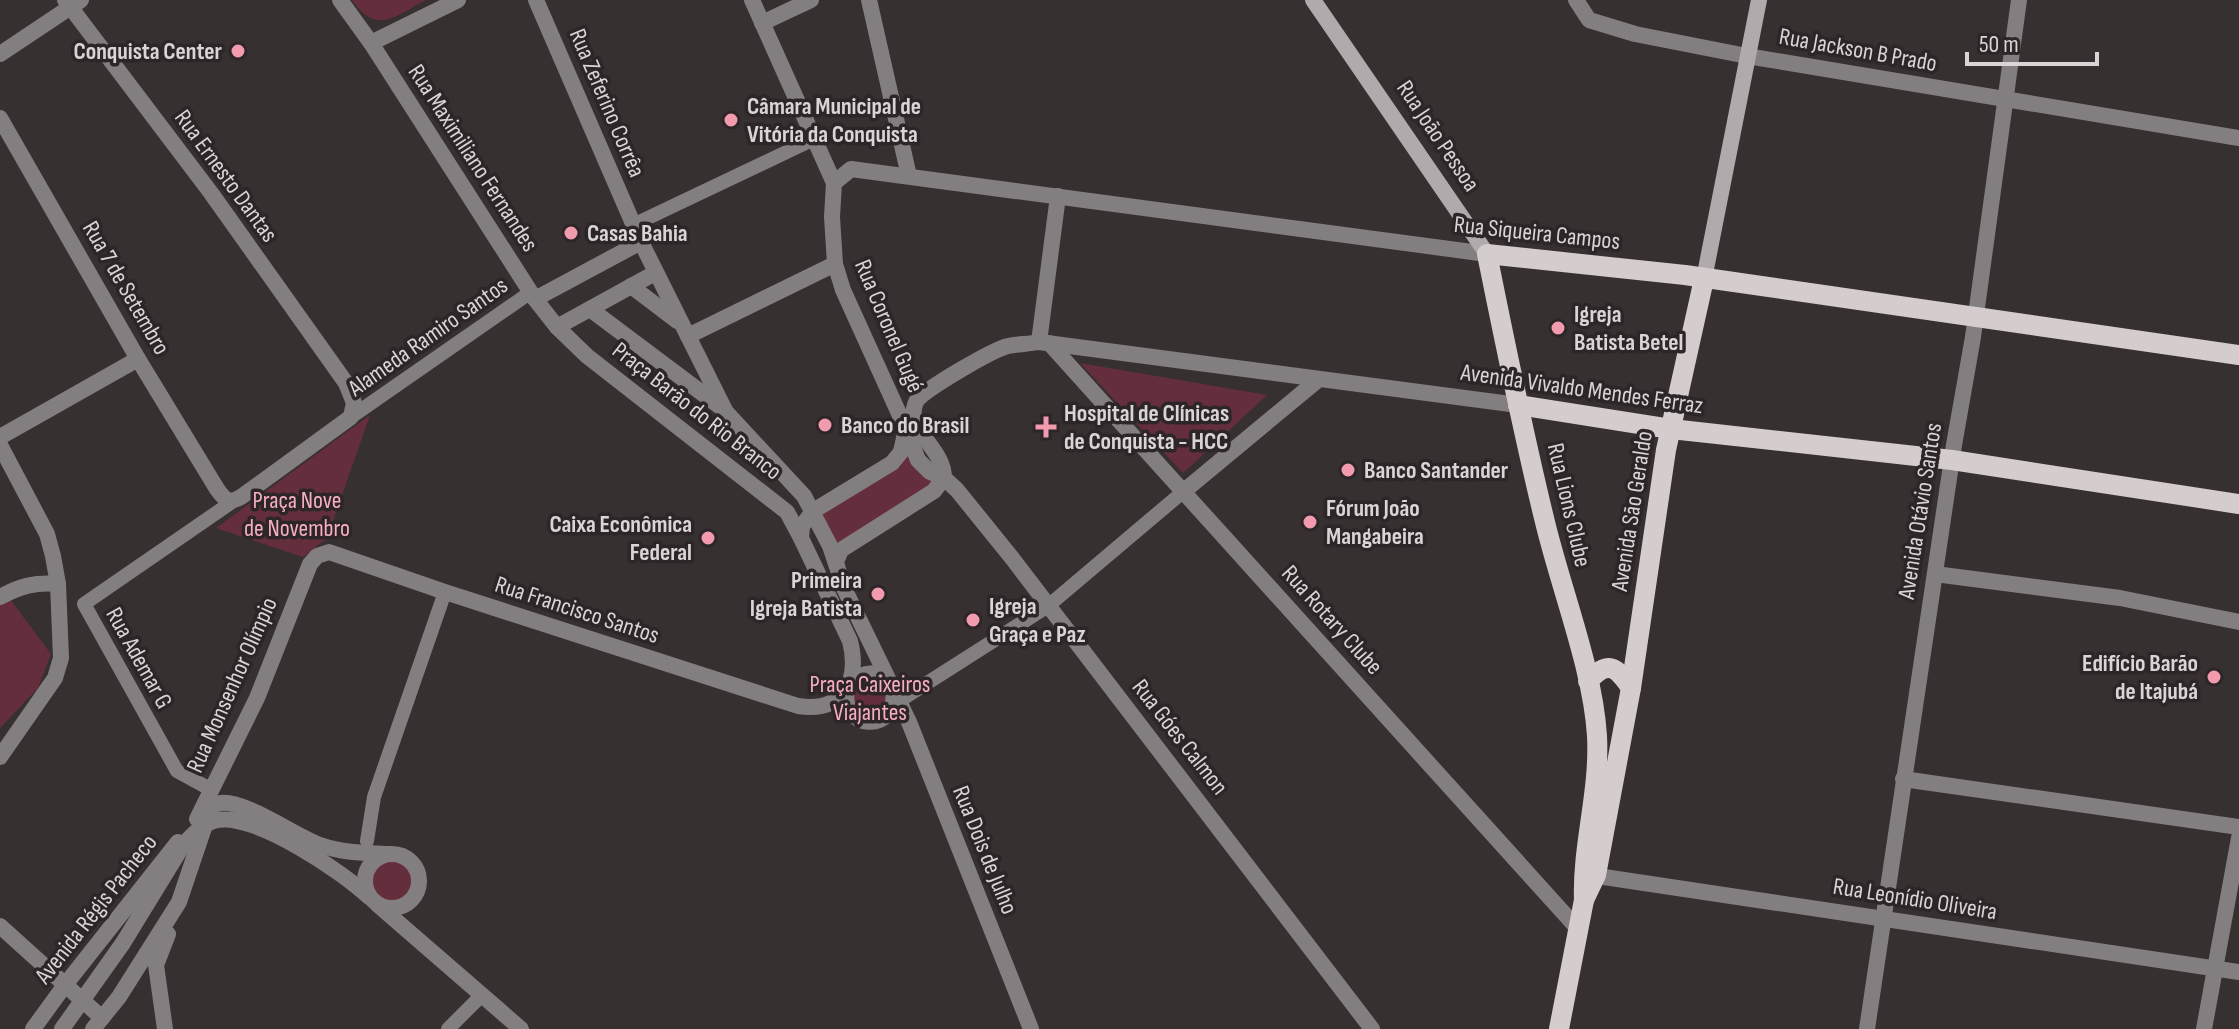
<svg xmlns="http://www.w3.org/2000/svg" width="2239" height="1029" viewBox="0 0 2239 1029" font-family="'Sofia Sans Condensed',sans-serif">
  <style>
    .green { fill: #652e3d }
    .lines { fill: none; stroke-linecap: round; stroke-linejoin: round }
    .pedestrian { stroke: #837f80; stroke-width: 14 }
    .minor { stroke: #837f80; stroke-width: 16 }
    .tertiary { stroke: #837f80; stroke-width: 16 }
    .secondary { stroke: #b1aaac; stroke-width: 16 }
    .primary { stroke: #d4cccd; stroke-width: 20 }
    .poi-dot { fill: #f29aae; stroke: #2d2628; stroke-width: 3 }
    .labels { text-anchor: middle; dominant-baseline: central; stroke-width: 7; stroke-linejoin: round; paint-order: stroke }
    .street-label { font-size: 24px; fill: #d9d4d5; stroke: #2d2628 }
    .poi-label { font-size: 24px; font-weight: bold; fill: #d9d4d5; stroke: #2d2628; text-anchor: start }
    .park-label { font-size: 24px; fill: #f7afbf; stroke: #2d2628 }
  </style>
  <rect width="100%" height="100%" fill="#373031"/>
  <g class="green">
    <path d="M352 0H426C395 16 377 36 352 0Z"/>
    <path d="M1080 363 1267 395 1183 473Z"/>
    <path d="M370 415 327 538 303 557 216 528Z"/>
    <path d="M907 439 941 479 836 551 819 511 866 482Z"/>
    <path d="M9 598 51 654 38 688 0 728V603Z"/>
    <path d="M855 678H885L886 716 852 715Z"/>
    <circle cx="392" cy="881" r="27"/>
  </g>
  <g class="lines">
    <g class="pedestrian">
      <path d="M633 225 814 139"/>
      <path d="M351 417 531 292"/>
      <path d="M899 701 1048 606 1184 491"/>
      <path d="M212 790 177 771 84 604 232 502"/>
      <path d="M367 841 374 797 445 592"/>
      <path d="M448 1029 482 995"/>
    </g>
    <g class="minor">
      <path d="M340 0 371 43 535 299 557 327 587 356 787 512 801 538"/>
      <path d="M536 0 641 242 726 412 804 496 830 546 837 567"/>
      <path d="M752 0 834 183"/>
      <path d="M869 0 909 176"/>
      <path d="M1576 0 1589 20 1635 34 1747 56 2239 138"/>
      <path d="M371 43 458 0"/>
      <path d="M0 54 81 0"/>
      <path d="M0 118 138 359 217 489C225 500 228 504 241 497L351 417 354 403 346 383 211 193 65 0"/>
      <path d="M631 286 677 321"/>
      <path d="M535 299 641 242"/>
      <path d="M590 309 722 408"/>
      <path d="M557 327 655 273"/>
      <path d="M688 336 835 264"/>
      <path d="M1039 342 1058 196"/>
      <path d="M1049 343 1579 930"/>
      <path d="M906 429 918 460 930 472 944 478 957 490 1012 558 1372 1029"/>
      <path d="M0 437 138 359"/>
      <path d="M0 445 47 534 53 556 58 584 61 658 55 678 0 757"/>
      <path d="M1184 491 1319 379"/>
      <path d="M1935 574 2120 598 2239 622"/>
      <path d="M0 597C20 586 35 582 58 584"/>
      <path d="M851 682C864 671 877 670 890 682"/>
      <path d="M848 687C835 730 900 736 893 689"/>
      <path d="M1903 779 2239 827"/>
      <path d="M1584 874 2239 972"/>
      <path d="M0 926 102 1018"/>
      <path d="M33 1029 65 985 178 842"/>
      <path d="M93 1029 119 997 179 902 205 825"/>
      <path d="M165 1029 156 965 168 934"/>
    </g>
    <g class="tertiary">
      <path d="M762 23 811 0"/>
      <path d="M200 816C205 810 212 804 221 803 245 800 295 836 320 845 343 853 365 853 389 854"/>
      <path d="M197 819 257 698 310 564 317 556 329 552 445 592 798 706C843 713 860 681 850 641L801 538 802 526 813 511 892 463 901 452 906 429 843 290 835 264 832 217 834 183 851 169 1487 254"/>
      <circle cx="392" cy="881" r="27"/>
      <path d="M378 905 521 1029"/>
      <path d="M62 1029 123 943 183 845C192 835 203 823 218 820 255 813 343 872 369 897"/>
      <path d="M1031 1029 909 722 842 584 836 562 841 550 934 491 944 478C944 454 921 440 914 418 913 413 914 405 917 400 927 388 992 350 1008 346 1018 344 1028 344 1039 342L1518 405"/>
      <path d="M1867 1029 1954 445 1973 337 2019 0"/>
      <path d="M2204 1029 2239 838"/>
    </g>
    <g class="secondary">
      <path d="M1313 0 1487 254"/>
      <path d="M1704 279 1759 0"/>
    </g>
    <g class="primary">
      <path d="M1518 405 1671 429 1952 460 2239 504"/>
      <path d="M1588 681C1608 660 1616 666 1631 688"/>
      <path d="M1584 900C1582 845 1600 792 1597 736 1593 669 1561 589 1545 522 1523 433 1505 343 1487 254L1685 275 2239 355"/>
      <path d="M1559 1029 1584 900 1596 875 1631 688 1666 450 1704 279"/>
    </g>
  </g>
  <g class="poi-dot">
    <circle cx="238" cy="51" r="8"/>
    <circle cx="731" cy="120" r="8"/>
    <circle cx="571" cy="233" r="8"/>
    <circle cx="1558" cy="328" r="8"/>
    <circle cx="825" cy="425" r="8"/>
    <path d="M1042 415h8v8h8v8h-8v8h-8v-8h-8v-8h8z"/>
    <circle cx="1348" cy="470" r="8"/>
    <circle cx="1310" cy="522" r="8"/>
    <circle cx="708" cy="538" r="8"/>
    <circle cx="878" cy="594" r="8"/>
    <circle cx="973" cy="620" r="8"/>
    <circle cx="2214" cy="677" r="8"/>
  </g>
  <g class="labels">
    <g class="street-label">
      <text transform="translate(1858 50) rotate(10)">Rua Jackson B Prado</text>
      <text transform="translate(607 103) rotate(67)">Rua Zeferino Corrêa</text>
      <text transform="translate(1438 136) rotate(56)">Rua João Pessoa</text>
      <text transform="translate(473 158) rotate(57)">Rua Maximiliano Fernandes</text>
      <text transform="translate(226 176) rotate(54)">Rua Ernesto Dantas</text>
      <text transform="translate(1537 233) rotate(6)">Rua Siqueira Campos</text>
      <text transform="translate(126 288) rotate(60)">Rua 7 de Setembro</text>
      <text transform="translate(889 326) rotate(67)">Rua Coronel Gugé</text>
      <text transform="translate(428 337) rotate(-35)">Alameda Ramiro Santos</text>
      <text transform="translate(1582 389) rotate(8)">Avenida Vivaldo Mendes Ferraz</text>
      <text transform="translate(697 411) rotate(38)">Praça Barão do Rio Branco</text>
      <text transform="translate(1569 505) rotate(77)">Rua Lions Clube</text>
      <text transform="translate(1632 511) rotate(-81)">Avenida São Geraldo</text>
      <text transform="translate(1920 511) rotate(-81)">Avenida Otávio Santos</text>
      <text transform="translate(577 610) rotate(18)">Rua Francisco Santos</text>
      <text transform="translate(1332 620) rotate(48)">Rua Rotary Clube</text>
      <text transform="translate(139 658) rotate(61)">Rua Ademar G</text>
      <text transform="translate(232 685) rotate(-66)">Rua Monsenhor Olímpio</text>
      <text transform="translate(1180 737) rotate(52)">Rua Góes Calmon</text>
      <text transform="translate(985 850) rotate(68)">Rua Dois de Julho</text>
      <text transform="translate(1915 899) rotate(9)">Rua Leonídio Oliveira</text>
      <text transform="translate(96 909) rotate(-52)">Avenida Régis Pacheco</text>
    </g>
    <g class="poi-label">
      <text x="222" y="51" text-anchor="end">Conquista Center</text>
      <text x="747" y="106">Câmara Municipal de<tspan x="747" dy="28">Vitória da Conquista</tspan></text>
      <text x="587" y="233">Casas Bahia</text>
      <text x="1574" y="314">Igreja<tspan x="1574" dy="28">Batista Betel</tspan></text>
      <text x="1064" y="413">Hospital de Clínicas<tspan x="1064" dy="28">de Conquista - HCC</tspan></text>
      <text x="841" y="425">Banco do Brasil</text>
      <text x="1364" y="470">Banco Santander</text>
      <text x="1326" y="508">Fórum João<tspan x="1326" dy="28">Mangabeira</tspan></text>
      <text x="692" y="524" text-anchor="end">Caixa Econômica<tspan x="692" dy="28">Federal</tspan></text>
      <text x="862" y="580" text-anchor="end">Primeira<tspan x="862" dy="28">Igreja Batista</tspan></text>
      <text x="989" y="606">Igreja<tspan x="989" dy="28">Graça e Paz</tspan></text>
      <text x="2198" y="663" text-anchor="end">Edifício Barão<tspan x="2198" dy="28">de Itajubá</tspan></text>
    </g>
    <g class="park-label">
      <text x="297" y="500">Praça Nove<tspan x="297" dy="28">de Novembro</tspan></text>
      <text x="870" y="684">Praça Caixeiros<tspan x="870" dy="28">Viajantes</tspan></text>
    </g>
  </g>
  <path d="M1967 52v12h130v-12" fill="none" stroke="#d9d4d5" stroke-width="4"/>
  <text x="1979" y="52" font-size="24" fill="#d9d4d5" stroke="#2d2628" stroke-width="6" paint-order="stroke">50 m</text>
</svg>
